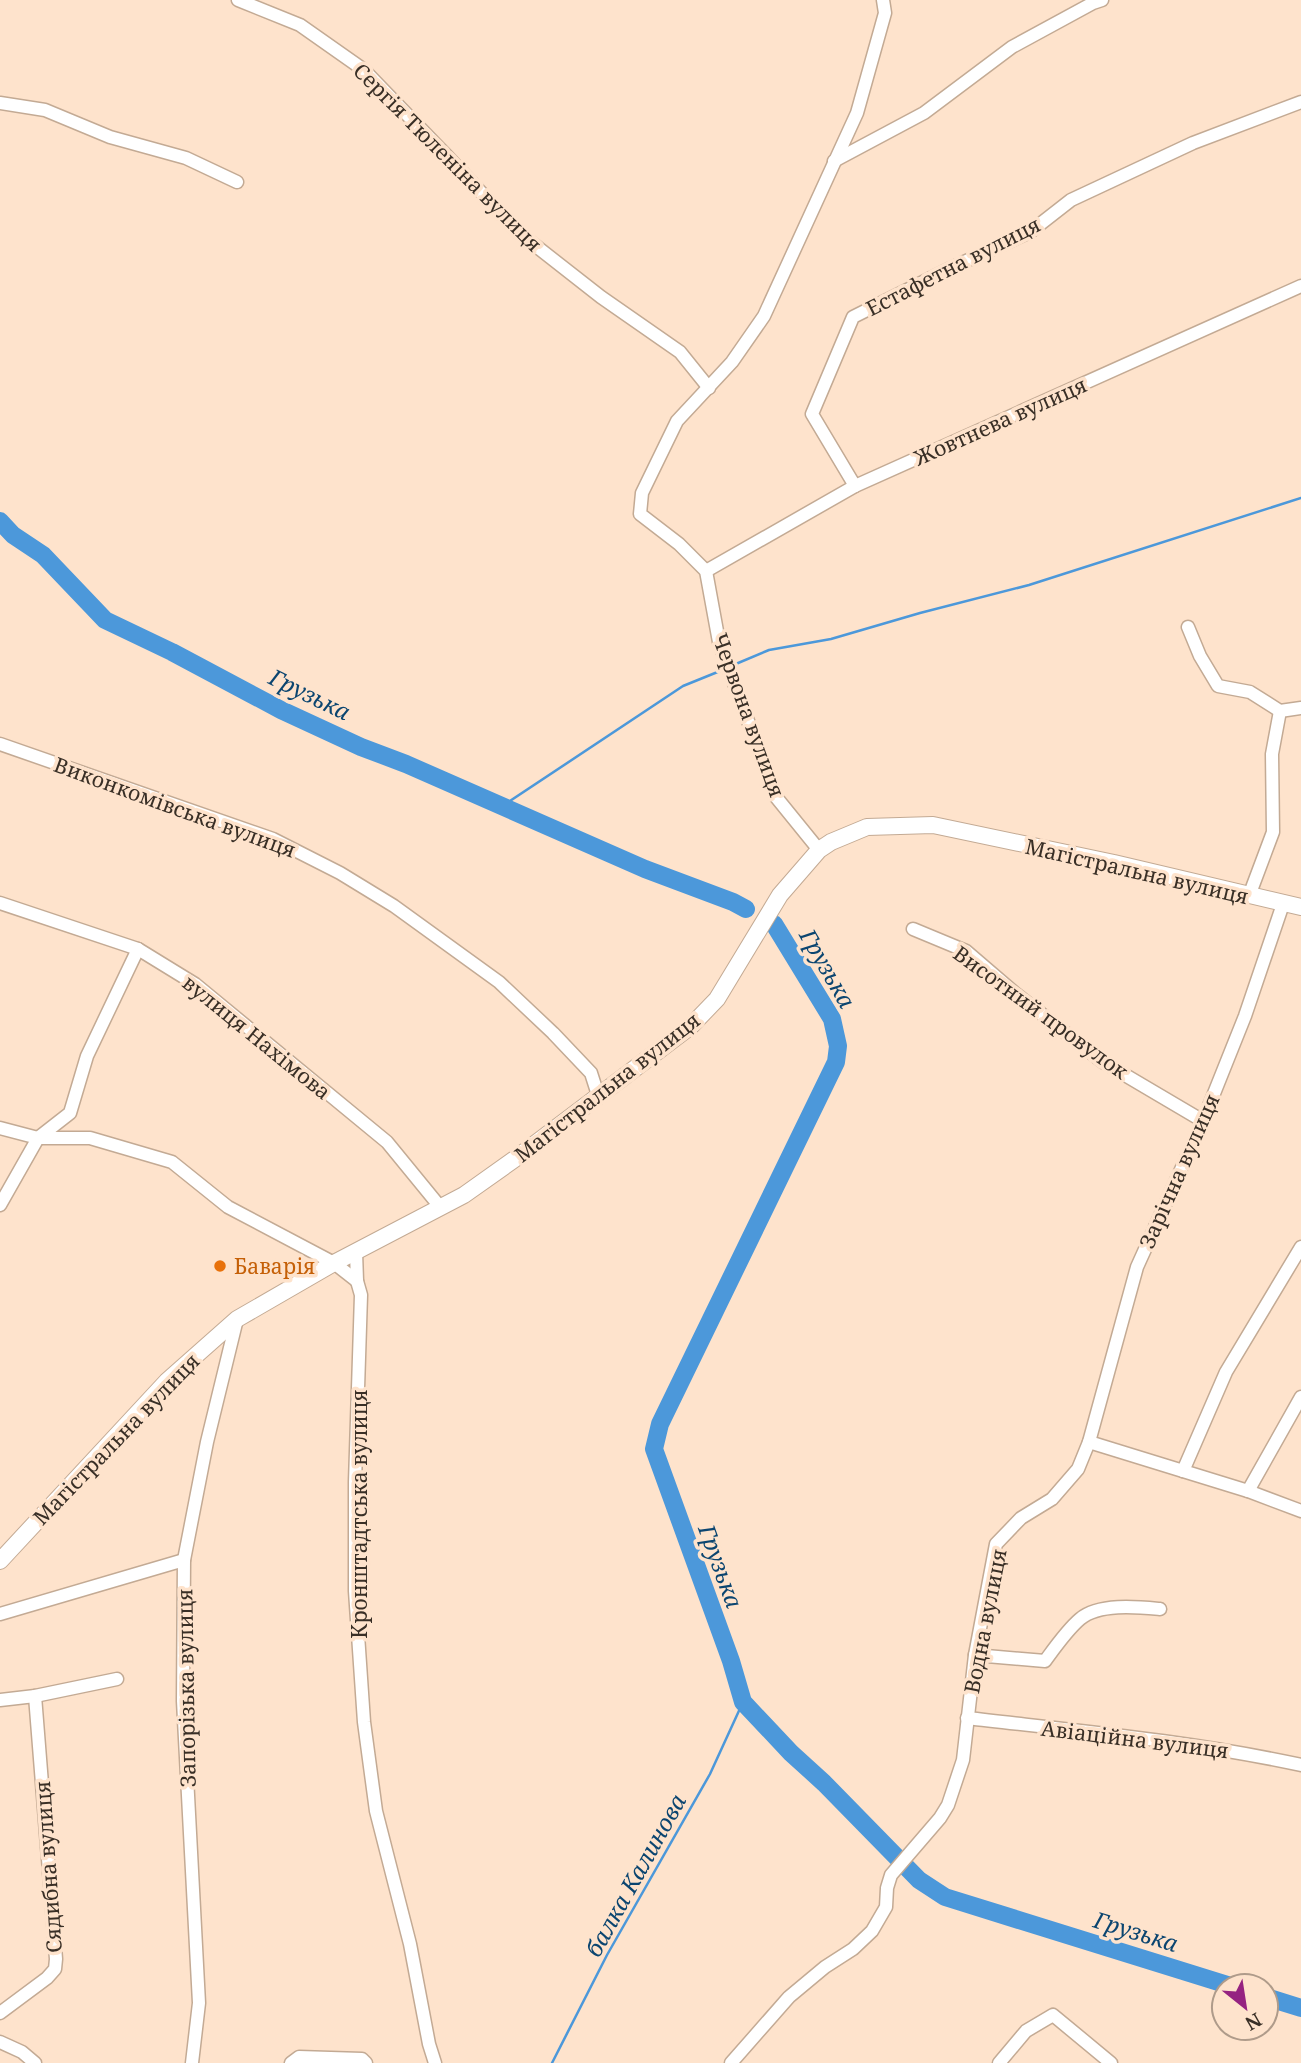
<svg xmlns="http://www.w3.org/2000/svg" width="1301" height="2063" viewBox="0 0 1301 2063" font-family="'Noto Serif',serif">
  <style>
    .lines { fill: none; stroke-linecap: round; stroke-linejoin: round }
    .stream { stroke: #4c98da; stroke-width: 2.5 }
    .river { stroke: #4c98da; stroke-width: 18 }
    .minor-casing { stroke: #c3aa94; stroke-width: 15 }
    .major-casing { stroke: #c3aa94; stroke-width: 18 }
    .minor { stroke: #fff; stroke-width: 12 }
    .major { stroke: #fff; stroke-width: 16 }
    .food-dot { fill: #e8710a; stroke: #fee3cc; stroke-width: 2.5 }
    .labels { text-anchor: middle; dominant-baseline: central; stroke-width: 7; stroke-linejoin: round; paint-order: stroke }
    .street-label { font-size: 21px; fill: #392f26; stroke: #fee3cc }
    .food-label { font-size: 21px; fill: #c56008; stroke: #fee3cc; text-anchor: start }
    .water-label { font-size: 23px; font-style: italic; fill: #0b4570; stroke: #fee3cc }
  </style>
  <rect width="100%" height="100%" fill="#fee3cc"/>
  <g class="lines">
    <g class="stream">
      <path d="M731 666 769 650 831 639 920 613 1029 585 1301 498"/>
      <path d="M501 807 683 686 725 669"/>
      <path d="M552 2063 607 1955 710 1774 743 1702"/>
    </g>
    <g class="river">
      <path d="M0 521 13 535 43 555 105 620 172 652 281 710 361 747 406 764 645 869 733 902 746 909"/>
      <path d="M774 924 832 1019 838 1046 836 1062 660 1424 654 1449 731 1661 743 1702 791 1753 824 1783 919 1880 945 1897 1231 1986"/>
      <path d="M1266 1997 1301 2008"/>
    </g>
    <g class="minor-casing">
      <g id="minor">
        <path d="M238 0 300 25 364 70 448 157 518 232 601 297 680 352 709 388"/>
        <path d="M0 103 45 110 110 137 186 158 237 182"/>
        <path d="M834 161 924 113 1012 47 1093 3 1102 0"/>
        <path d="M855 486 812 414 853 317 951 268 1030 232 1071 200 1193 143 1301 102"/>
        <path d="M706 571 855 486 1301 286"/>
        <path d="M1188 627 1200 656 1218 686 1250 692 1280 711 1301 708"/>
        <path d="M0 744 273 839 340 873 394 906 499 982 553 1033 591 1073 598 1095"/>
        <path d="M819 850 776 797 719 642 706 571 679 544 640 514 642 493 677 421 732 362 764 316 857 113 885 13 883 0"/>
        <path d="M1249 896 1273 832 1272 754 1280 711"/>
        <path d="M0 903 138 949 195 984 387 1142 441 1208"/>
        <path d="M913 929 966 951 1016 994 1103 1062 1203 1121"/>
        <path d="M0 1128 38 1138H90L172 1162 228 1207 334 1263 357 1281"/>
        <path d="M0 1205 38 1138 70 1113 87 1056 138 949"/>
        <path d="M356 1252 357 1281 361 1295 355 1482V1591L364 1722 376 1811 410 1944 429 2044 435 2063"/>
        <path d="M1089 1442 1248 1491 1301 1511"/>
        <path d="M1183 1471 1226 1372 1301 1247"/>
        <path d="M1248 1491 1301 1397"/>
        <path d="M0 1614 184 1560"/>
        <path d="M975 1655 1045 1661C1056 1646 1067 1630 1080 1619 1099 1603 1138 1607 1160 1609"/>
        <path d="M0 1700 35 1696 117 1679"/>
        <path d="M967 1718C1079 1731 1191 1741 1301 1765"/>
        <path d="M0 2013 47 1978 55 1969 56 1959 35 1696"/>
        <path d="M0 2042 22 2052 35 2063"/>
        <path d="M192 2063 199 2003 183 1701 184 1560 207 1442 237 1319"/>
        <path d="M291 2063 299 2057 362 2059 366 2063"/>
        <path d="M731 2063 789 1997 825 1967 853 1949 872 1931 886 1907 887 1888 891 1875 940 1818 948 1805 963 1760 975 1655 996 1544 1021 1518 1052 1499 1078 1469 1089 1442 1137 1267 1203 1121 1245 1016 1283 904"/>
        <path d="M999 2063 1026 2031 1053 2015 1111 2063"/>
      </g>
    </g>
    <g class="major-casing">
      <path id="major" d="M0 1561 167 1381 237 1319 334 1263 464 1195 519 1156 691 1026 717 999 780 895 819 850 831 842 867 827 933 825 1114 863 1301 907"/>
    </g>
    <use href="#minor" class="minor"/>
    <use href="#major" class="major"/>
  </g>
  <circle class="food-dot" cx="220" cy="1266" r="7"/>
  <g class="labels">
    <g class="street-label">
      <text transform="translate(448 157) rotate(45)">Сергія Тюленіна вулиця</text>
      <text transform="translate(953 266) rotate(-27)">Естафетна вулиця</text>
      <text transform="translate(1000 421) rotate(-24)">Жовтнева вулиця</text>
      <text transform="translate(749 715) rotate(70)">Червона вулиця</text>
      <text transform="translate(175 807) rotate(20)">Виконкомівська вулиця</text>
      <text transform="translate(1137 871) rotate(13)">Магістральна вулиця</text>
      <text transform="translate(1041 1012) rotate(36)">Висотний провулок</text>
      <text transform="translate(257 1037) rotate(39)">вулиця Нахімова</text>
      <text transform="translate(607 1087) rotate(-38)">Магістральна вулиця</text>
      <text transform="translate(1179 1171) rotate(-66)">Зарічна вулиця</text>
      <text transform="translate(116 1439) rotate(-46)">Магістральна вулиця</text>
      <text transform="translate(359 1514) rotate(-90)">Кронштадтська вулиця</text>
      <text transform="translate(985 1621) rotate(-79)">Водна вулиця</text>
      <text transform="translate(186 1688) rotate(-91)">Запорізька вулиця</text>
      <text transform="translate(1135 1739) rotate(7)">Авіаційна вулиця</text>
      <text transform="translate(48 1867) rotate(-94)">Сядибна вулиця</text>
    </g>
    <g class="food-label">
      <text x="234" y="1266">Баварія</text>
    </g>
    <g class="water-label">
      <text transform="translate(310 694) rotate(26)">Грузька</text>
      <text transform="translate(828 968) rotate(60)">Грузька</text>
      <text transform="translate(721 1566) rotate(70)">Грузька</text>
      <text transform="translate(635 1875) rotate(-61)">балка Калинова</text>
      <text transform="translate(1136 1931) rotate(17)">Грузька</text>
    </g>
  </g>
  <g transform="translate(1245 2007) rotate(150)"><circle r="33" fill="#fee3cc" stroke="#af9b8a" stroke-width="2"/>
  <path d="M0-5L12 26L0 18L-12 26Z" fill="#952381"/>
  <text y="-10" font-size="19" font-weight="bold" text-anchor="middle" fill="#392f26">N</text>
  </g>
</svg>
